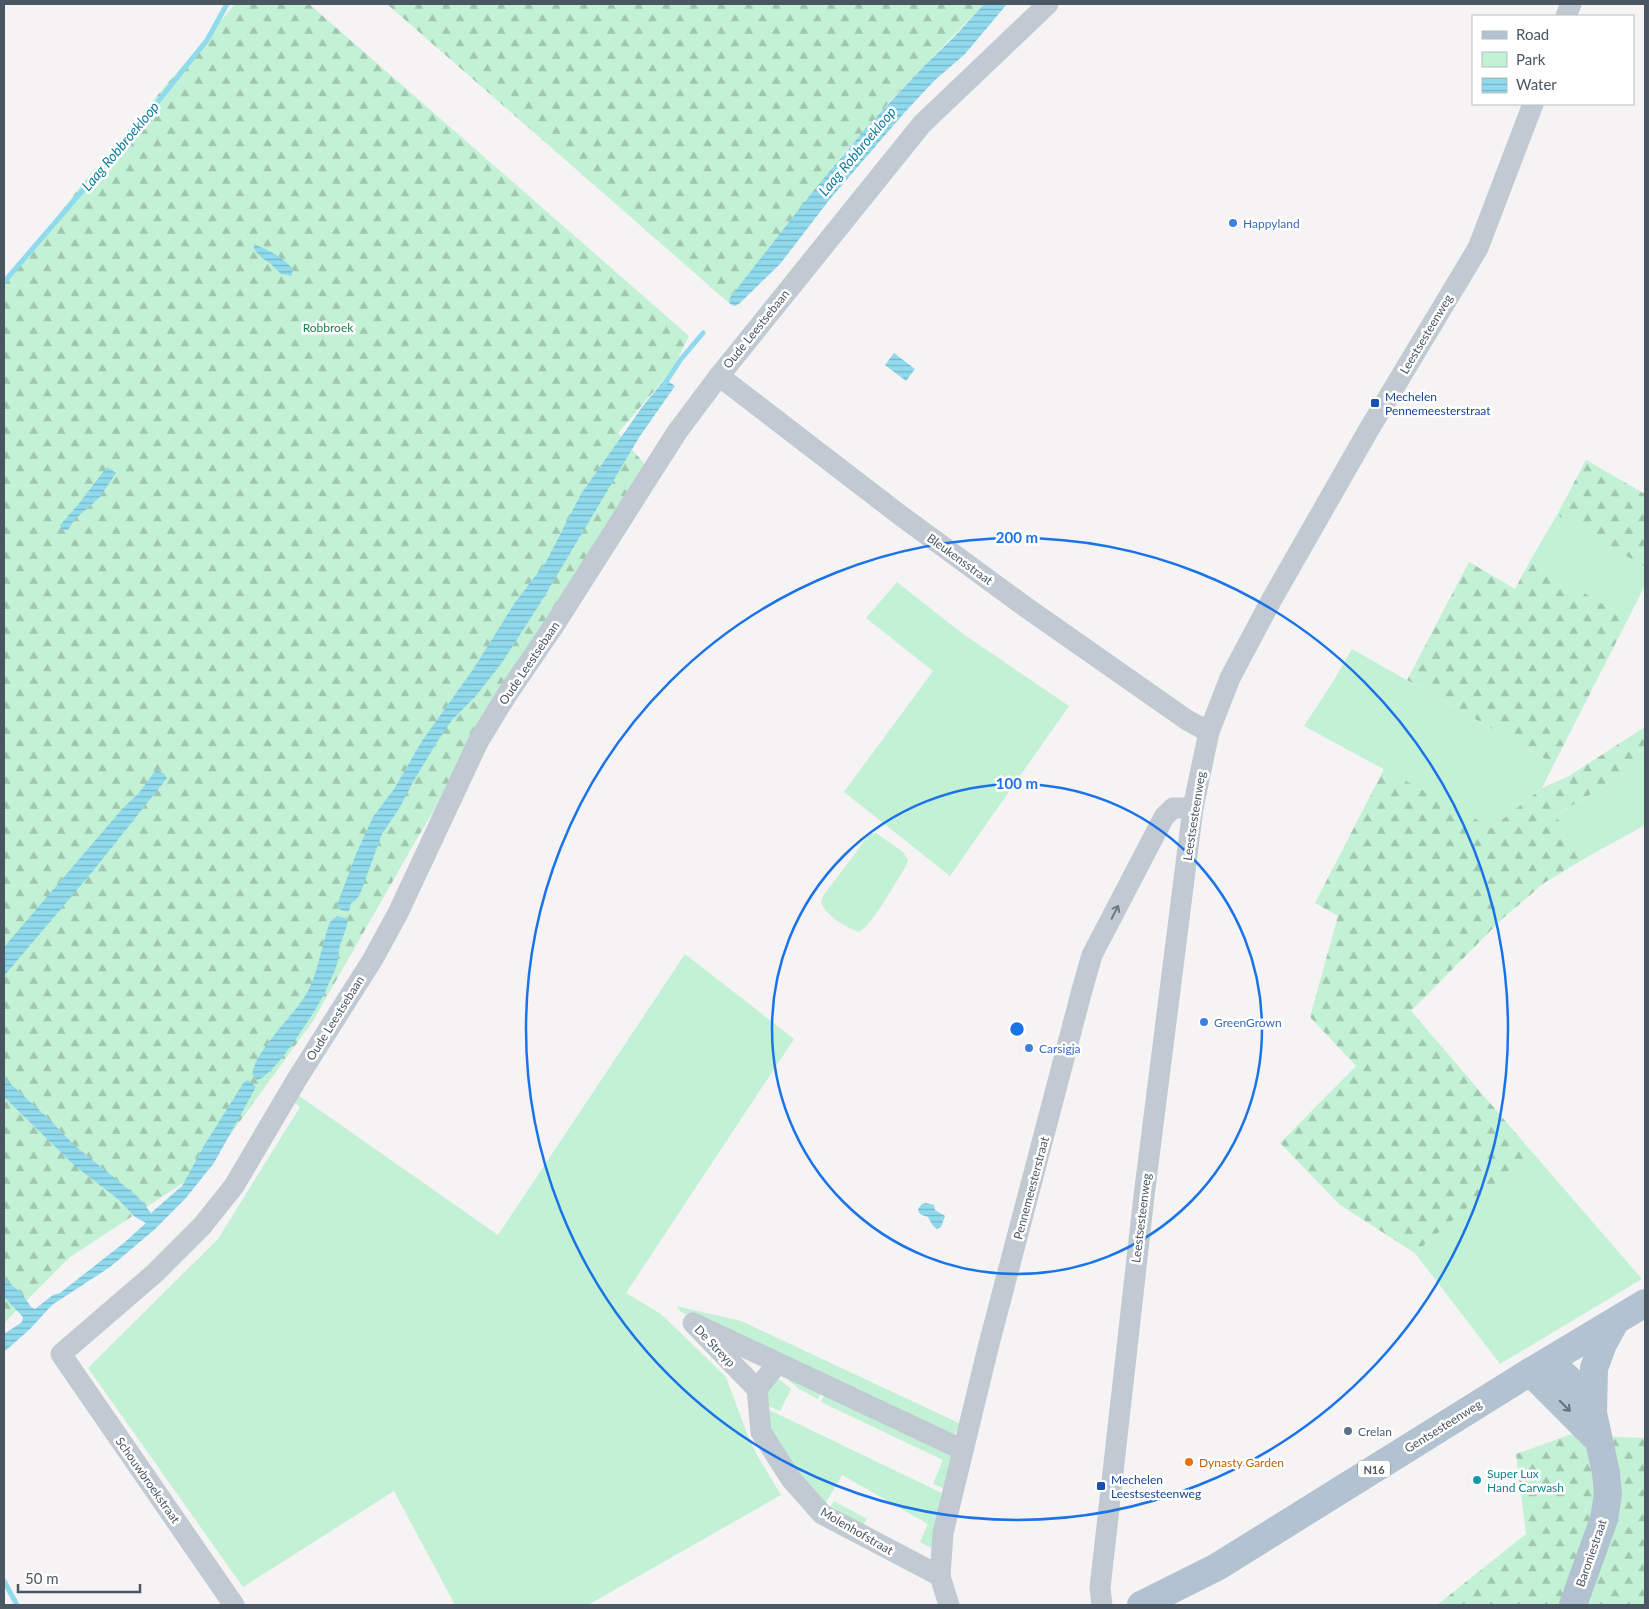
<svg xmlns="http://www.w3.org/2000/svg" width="1649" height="1609" viewBox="0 0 1649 1609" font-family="Lato,sans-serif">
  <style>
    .green { fill: #c3f1d5 }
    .forest { fill: url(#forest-firs) }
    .water { fill: url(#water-rules) }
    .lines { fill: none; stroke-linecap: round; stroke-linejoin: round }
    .stream { stroke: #90daee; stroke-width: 5 }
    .minor { stroke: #c1cad2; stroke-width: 21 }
    .major { stroke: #b3c2d1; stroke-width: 28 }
    .oneway { stroke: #6e7983 }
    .oneway2 { stroke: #64717d }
    .ring { fill: none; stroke: #1a73e8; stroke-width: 2.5 }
    .shop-dot { fill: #3f7fe0; stroke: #fff; stroke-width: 2 }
    .transit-dot { fill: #1a4fb4; stroke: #fff; stroke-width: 2 }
    .service-dot { fill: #5c6f8a; stroke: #fff; stroke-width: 2 }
    .food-dot { fill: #e8710a; stroke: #fff; stroke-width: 2 }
    .culture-dot { fill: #0f9aa8; stroke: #fff; stroke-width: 2 }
    .labels { text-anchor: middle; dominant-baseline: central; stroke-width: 5; stroke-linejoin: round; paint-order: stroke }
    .shield { fill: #fff; stroke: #808990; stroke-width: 1 }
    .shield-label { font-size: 11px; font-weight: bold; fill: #4a5661 }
    .shop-label { font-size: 12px; fill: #366cbe; stroke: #fff; text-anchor: start }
    .park-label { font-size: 12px; fill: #17864f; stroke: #fff }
    .street-label { font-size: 12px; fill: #4a5661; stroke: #fff }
    .transit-label { font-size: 12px; fill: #164399; stroke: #fff; text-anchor: start }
    .service-label { font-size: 12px; fill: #4e5e75; stroke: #fff; text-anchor: start }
    .food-label { font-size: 12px; fill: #c56008; stroke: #fff; text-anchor: start }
    .culture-label { font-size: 12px; fill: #0d838f; stroke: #fff; text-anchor: start }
    .water-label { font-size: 14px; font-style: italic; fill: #0c7c9b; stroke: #fff }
    .centre { fill: #1a73e8; stroke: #fff; stroke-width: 2.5 }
    .ring-label { font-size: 15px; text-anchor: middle; font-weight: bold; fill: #1a73e8; stroke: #fff; stroke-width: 5; stroke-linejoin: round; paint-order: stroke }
  </style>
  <defs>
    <pattern id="forest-firs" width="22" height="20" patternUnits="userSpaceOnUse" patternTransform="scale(1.25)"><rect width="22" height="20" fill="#c3f1d5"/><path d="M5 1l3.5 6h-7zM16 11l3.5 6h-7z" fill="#a0c6b0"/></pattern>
    <pattern id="water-rules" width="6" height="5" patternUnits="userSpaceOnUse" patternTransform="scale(1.25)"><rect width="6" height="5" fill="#90daee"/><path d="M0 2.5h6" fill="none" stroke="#78b4c4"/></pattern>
  </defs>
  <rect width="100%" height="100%" fill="#f5f3f3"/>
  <g class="green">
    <path d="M1557 515 1645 567V585L1628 619 1530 561Z"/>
    <path d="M897 582 963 634 1069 706 950 876 844 792 933 671 866 618Z"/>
    <path d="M1352 649 1554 764 1542 788 1492 828 1304 726 1334 680Z"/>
    <path d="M1645 761V825L1589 856 1554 817Z"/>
    <path d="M876 833 903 852 908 860 906 866C897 880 871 927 859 932 846 927 826 916 821 902L823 896 866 839 871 834Z"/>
    <path d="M685 954 794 1039 626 1293 661 1314 726 1377 748 1436 757 1455 781 1495 588 1605H455L394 1491 243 1587 88 1368 218 1239 300 1107 294 1102 298 1095 498 1235Z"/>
    <path d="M1532 1152 1642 1279 1500 1364 1415 1253Z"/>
    <path d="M676 1306 741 1321 963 1425 954 1434 947 1433 733 1332 681 1312Z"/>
    <path d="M786 1378 822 1390 818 1399 799 1389Z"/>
    <path d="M779 1379 791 1389 780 1411 763 1404C765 1394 770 1384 779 1379Z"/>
    <path d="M826 1392 946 1450 955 1460 947 1490 933 1484 943 1460 821 1402Z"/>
    <path d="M763 1407 946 1495 931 1548 920 1542 928 1524 842 1475 824 1506 769 1432Z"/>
    <path d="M834 1501 867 1519 863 1525 831 1506Z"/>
  </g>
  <g class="forest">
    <path d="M235 4H309L689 336 672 370 618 433 648 468 503 695 415 842 313 1021 206 1168 70 1257 4 1323V285L84 182Z"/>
    <path d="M387 4H984L895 96 846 151 729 299 730 304Z"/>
    <path d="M1586 460 1645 494V567L1557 515Z"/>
    <path d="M1530 561 1628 619 1554 764 1407 680 1469 562 1515 589Z"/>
    <path d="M1645 727V761L1555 816 1589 856 1544 883 1501 920 1411 1011 1532 1152 1415 1253 1340 1205 1280 1143 1356 1066 1310 1017 1338 916 1315 903 1384 769 1492 828 1542 788 1569 776Z"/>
    <path d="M1569 1435 1645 1438V1605H1437L1526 1534 1516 1454Z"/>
  </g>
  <g class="water">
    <path d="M984 4H1007L965 54 935 80 905 112 830 199 780 264 740 303 735 306 730 304 729 299 814 190 866 128 924 66 954 37Z"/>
    <path d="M254 244C268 250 281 256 292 268V276L281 274 271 264 262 258 254 249Z"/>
    <path d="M894 353 915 369 906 381 885 365Z"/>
    <path d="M665 379 675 386 640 436 541 602 501 664 475 697 452 720 437 742 413 782 400 807 382 834 360 894 356 900 351 903 349 911C343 912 339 910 337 905L356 854 373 817 394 789 422 741 474 668 514 604 546 562 581 494 593 477 643 406Z"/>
    <path d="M107 467 116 473 99 498 75 519 68 530H62L60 525 77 506Z"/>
    <path d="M156 770 163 773 167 778 93 871 4 976V947L123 808 138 794Z"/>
    <path d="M337 916 348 919C347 928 343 936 340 945 338 951 339 958 337 964 334 973 329 983 325 992 317 1009 273 1078 257 1080L253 1076C249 1059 291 1017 301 1002 318 980 320 948 330 922Z"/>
    <path d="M4 1078 49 1119 74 1145 138 1197 151 1213 182 1186 205 1144 244 1082 248 1080 256 1087 214 1163 185 1199 154 1230 110 1267 52 1305 30 1329 4 1352V1334L22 1322 23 1317 4 1297V1278L22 1294 31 1307 35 1309 53 1295 60 1293 125 1242 146 1223 135 1217 118 1199 75 1166 4 1097Z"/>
    <path d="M926 1203 934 1205 935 1210 945 1216 941 1227 937 1229 933 1226 928 1217C924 1215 919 1216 918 1209L922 1204Z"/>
  </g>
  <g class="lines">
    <g class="stream">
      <path d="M4 282 144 119 207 40 227 4"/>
      <path d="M664 385 681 359 703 333"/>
      <path d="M4 1581 17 1605"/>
    </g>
    <g class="minor">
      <path d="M1566 16 1571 4"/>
      <path d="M719 376 900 515 1027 608 1187 720 1209 732"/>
      <path d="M778 1363 757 1389 693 1323 963 1450"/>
      <path d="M757 1389 761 1432 791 1479 822 1514 940 1576"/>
      <path d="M234 1605 61 1354 155 1273 202 1226 234 1186 297 1079 373 959 398 913 478 742 506 696 555 624 677 432 719 376 922 124 1048 4"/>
      <path d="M949 1605 940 1576 943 1533 989 1344 1082 990 1092 955 1164 817 1173 808H1193"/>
      <path d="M1102 1605 1100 1588 1144 1196 1193 808 1209 732 1230 678 1272 599 1368 431 1478 248 1533 104"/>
    </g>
    <g class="major">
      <path d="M1549 1361 1574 1384 1593 1413 1606 1473 1608 1494 1604 1519 1573 1605"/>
      <path d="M1530 1372 1593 1435"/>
      <path d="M1593 1413 1594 1368 1603 1344 1615 1322"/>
      <path d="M1141 1605 1217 1567 1530 1372 1645 1303"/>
    </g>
  </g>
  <defs><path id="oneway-shaft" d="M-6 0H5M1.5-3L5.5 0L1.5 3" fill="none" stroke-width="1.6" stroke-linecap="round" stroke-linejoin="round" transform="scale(1.25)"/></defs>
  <use class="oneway" href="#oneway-shaft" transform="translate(1115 912) rotate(-63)"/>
  <use class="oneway2" href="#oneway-shaft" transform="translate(1565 1406) rotate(45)"/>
  <g class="ring">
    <circle cx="1017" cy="1029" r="245"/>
    <circle cx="1017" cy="1029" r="491"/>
  </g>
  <g class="shop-dot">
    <circle cx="1233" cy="223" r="5"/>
    <circle cx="1204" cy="1022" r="5"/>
    <circle cx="1029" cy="1048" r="5"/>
  </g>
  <g class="transit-dot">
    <rect x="1370" y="398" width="10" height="10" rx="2.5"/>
    <rect x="1096" y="1481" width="10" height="10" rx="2.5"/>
  </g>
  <circle class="service-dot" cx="1348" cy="1431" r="5"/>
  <circle class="food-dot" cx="1189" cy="1462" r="5"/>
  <circle class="culture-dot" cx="1477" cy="1480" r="5"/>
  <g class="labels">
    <rect class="shield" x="1358" y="1460.5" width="32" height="17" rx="4"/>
    <g class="shield-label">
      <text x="1374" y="1469">N16</text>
    </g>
    <g class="shop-label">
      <text x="1243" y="223">Happyland</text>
      <text x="1214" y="1022">GreenGrown</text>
      <text x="1039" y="1048">Carsigja</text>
    </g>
    <g class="park-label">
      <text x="328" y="327">Robbroek</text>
    </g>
    <g class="street-label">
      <text transform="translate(756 329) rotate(-51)">Oude Leestsebaan</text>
      <text transform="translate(1426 334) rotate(-59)">Leestsesteenweg</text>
      <text transform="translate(960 559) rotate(36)">Bleukensstraat</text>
      <text transform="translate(529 663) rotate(-56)">Oude Leestsebaan</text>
      <text transform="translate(1194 816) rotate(-81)">Leestsesteenweg</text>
      <text transform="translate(335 1018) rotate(-58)">Oude Leestsebaan</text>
      <text transform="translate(1031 1188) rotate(-75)">Pennemeesterstraat</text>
      <text transform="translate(1141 1218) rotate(-83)">Leestsesteenweg</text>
      <text transform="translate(715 1346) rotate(46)">De Streyp</text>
      <text transform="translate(1443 1426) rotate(-32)">Gentsesteenweg</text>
      <text transform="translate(148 1480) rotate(55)">Schouwbroekstraat</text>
      <text transform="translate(857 1531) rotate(30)">Molenhofstraat</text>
      <text transform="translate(1591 1553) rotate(-71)">Baroniestraat</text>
    </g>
    <g class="transit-label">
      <text x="1385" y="396">Mechelen<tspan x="1385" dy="14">Pennemeesterstraat</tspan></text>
      <text x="1111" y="1479">Mechelen<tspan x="1111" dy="14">Leestsesteenweg</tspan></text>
    </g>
    <g class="service-label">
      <text x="1358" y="1431">Crelan</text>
    </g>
    <g class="food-label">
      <text x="1199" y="1462">Dynasty Garden</text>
    </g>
    <g class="culture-label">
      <text x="1487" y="1473">Super Lux<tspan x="1487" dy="14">Hand Carwash</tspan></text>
    </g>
    <g class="water-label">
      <text transform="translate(120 146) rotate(-50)">Laag Robbroekloop</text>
      <text transform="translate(857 151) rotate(-50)">Laag Robbroekloop</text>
    </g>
  </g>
  <circle cx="1017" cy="1029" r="8" class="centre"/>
  <g class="ring-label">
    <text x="1017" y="543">200 m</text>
    <text x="1017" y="789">100 m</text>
  </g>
  <rect width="1649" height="1609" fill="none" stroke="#4a5661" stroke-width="10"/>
  <rect x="1472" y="15" width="162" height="90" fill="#ffffff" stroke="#b7bbc0"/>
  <rect x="1482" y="31" width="25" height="8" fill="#b3c2d1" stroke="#b7bbc0"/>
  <text x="1516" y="40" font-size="15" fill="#4a5661">Road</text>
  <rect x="1482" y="52" width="25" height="15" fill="#c3f1d5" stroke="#b7bbc0"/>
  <text x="1516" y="65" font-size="15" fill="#4a5661">Park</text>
  <rect x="1482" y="78" width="25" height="15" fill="url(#water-rules)" stroke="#b7bbc0"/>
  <text x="1516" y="90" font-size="15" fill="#4a5661">Water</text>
  <path d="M18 1584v8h122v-8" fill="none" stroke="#4a5661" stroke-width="2.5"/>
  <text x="25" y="1584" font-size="15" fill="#4a5661" stroke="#ffffff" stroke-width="4" paint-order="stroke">50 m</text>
</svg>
